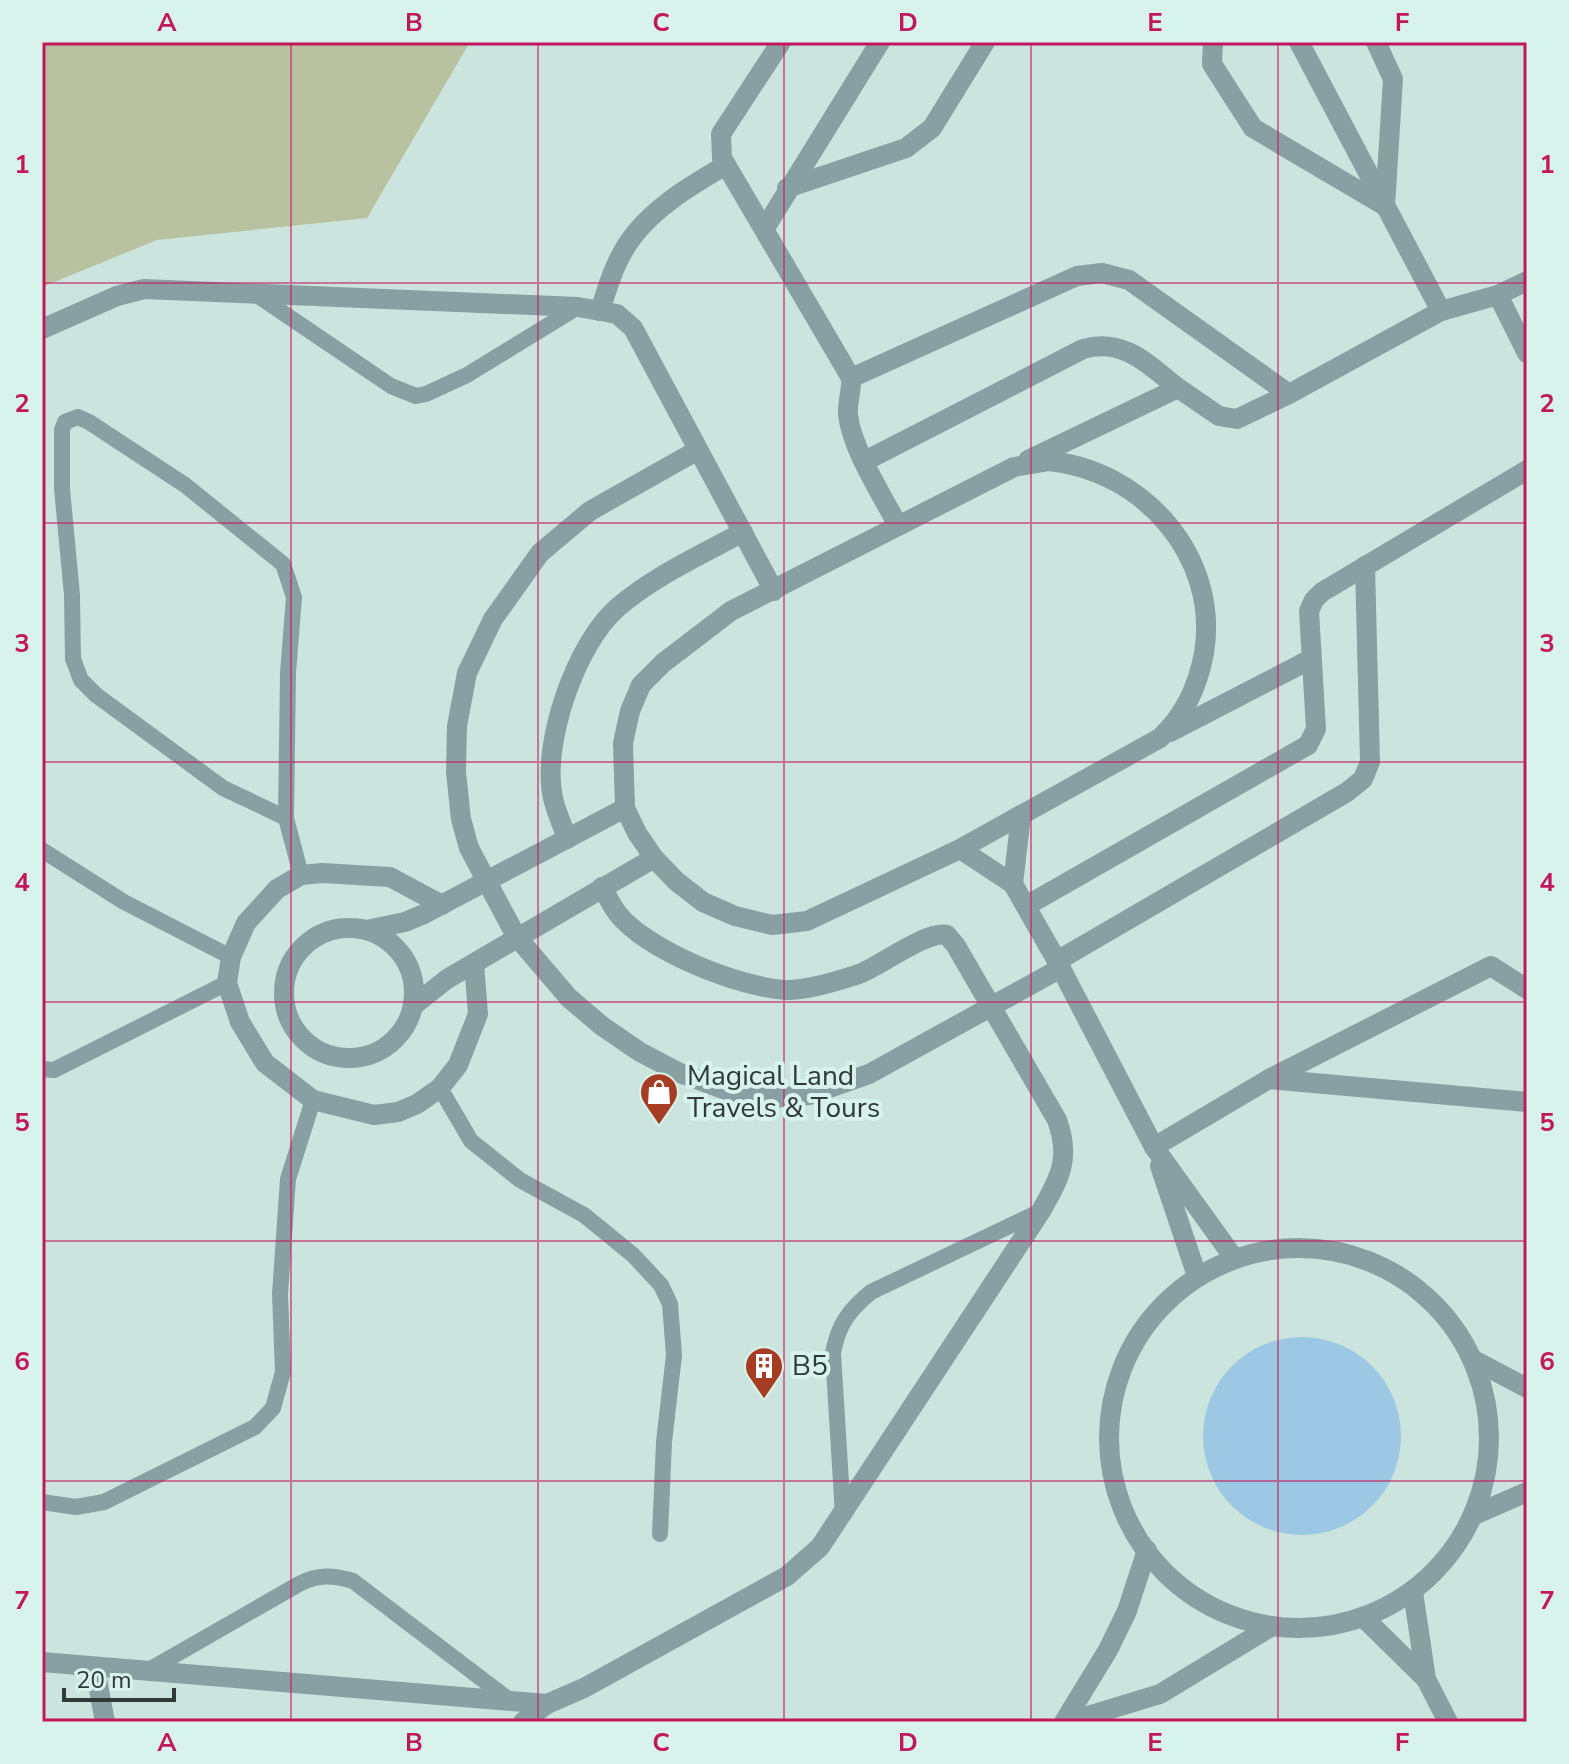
<svg xmlns="http://www.w3.org/2000/svg" width="1569" height="1764" viewBox="0 0 1569 1764" font-family="'Nunito Sans',sans-serif">
  <style>
    .green { fill: #b8c2a1 }
    .water { fill: #9dc8e3 }
    .lines { fill: none; stroke-linecap: round; stroke-linejoin: round }
    .service { stroke: #89a0a3; stroke-width: 16 }
    .minor { stroke: #89a0a3; stroke-width: 20 }
    .grid { fill: none; stroke: #c2185b; stroke-width: 2; stroke-opacity: 0.55 }
    .labels { text-anchor: middle; dominant-baseline: central; stroke-width: 8; stroke-linejoin: round; paint-order: stroke }
    .poi-label { font-size: 28px; fill: #303a37; stroke: #d8f2ec; text-anchor: start }
    .neatline { fill: none; stroke: #c2185b; stroke-width: 3 }
    .grid-label { font-size: 26px; text-anchor: middle; font-weight: bold; fill: #c2185b }
  </style>
  <rect width="100%" height="100%" fill="#cbe5de"/>
  <path class="green" d="M42 42H470L367 218 157 240 42 287Z"/>
  <circle class="water" cx="1302" cy="1436" r="99"/>
  <g class="lines">
    <g class="service">
      <path d="M254 293 391 386 416 396 426 394 467 375 578 307"/>
      <path d="M286 818 223 788 96 695 81 680 73 659 72 595 62 489V430L65 422 78 417 89 422 185 485 283 564 294 597 288 673 286 818 301 875"/>
      <path d="M42 850 124 902 231 957"/>
      <path d="M42 1069 54 1070 227 983"/>
      <path d="M440 1088 471 1141 520 1180 584 1215 633 1255 661 1285 670 1304 674 1355 664 1442 660 1534"/>
      <path d="M42 1502 76 1507 104 1502 255 1427 273 1408 283 1372 280 1294 288 1179 313 1100"/>
      <path d="M843 1515 833 1353C838 1325 849 1310 871 1292L1041 1211"/>
      <path d="M149 1670 299 1584C318 1574 333 1575 353 1581L508 1699"/>
    </g>
    <g class="minor">
      <path d="M781 42 721 134 722 158 851 378C852 390 847 403 848 415 852 449 881 493 897 524"/>
      <path d="M1213 42 1212 64 1253 128 1385 206"/>
      <path d="M1299 42 1441 311"/>
      <path d="M1376 42 1393 79 1385 206"/>
      <path d="M787 188 906 148 932 128 985 42"/>
      <path d="M765 228 880 42"/>
      <path d="M1498 295 1527 353"/>
      <path d="M600 311C607 289 613 268 625 248 647 211 690 186 726 165"/>
      <path d="M42 329 117 296 144 289 578 307 617 314 633 328 774 591"/>
      <path d="M851 378 1077 276 1102 273 1129 280 1289 394"/>
      <path d="M698 450 590 511 540 553 493 619 467 673 457 726 456 772 461 819 469 848 516 936 569 998 602 1026 640 1052 680 1073 729 1091 772 1098 809 1095 869 1074 1061 968"/>
      <path d="M1028 460 1178 388 1219 416 1237 419 1289 394 1441 311 1498 295 1527 281"/>
      <path d="M865 461 1083 349C1123 337 1149 365 1178 388"/>
      <path d="M1049 461C1143 470 1220 557 1204 653 1198 686 1185 715 1160 738L960 849 807 921 772 925 735 916 703 902 676 881 654 858 637 833 625 808 623 743 630 711 641 685 663 663 731 611 1014 467Z"/>
      <path d="M1170 732 1311 659"/>
      <path d="M567 839C563 826 556 812 553 798 541 744 576 644 617 608 654 576 701 555 743 532"/>
      <path d="M960 849 1013 884 1057 961 1154 1147 1234 1258"/>
      <path d="M1013 884 1021 815"/>
      <path d="M442 905 390 877 322 873 301 875 277 889 246 923 231 957 227 983 240 1022 265 1063 313 1100 374 1115 398 1112 417 1104 440 1088 458 1065 478 1014 474 964"/>
      <path d="M1026 906 1308 745 1316 729 1309 611 1314 600 1322 592 1527 470"/>
      <circle cx="349" cy="993" r="65"/>
      <path d="M366 930 405 922 424 914 625 808"/>
      <path d="M1057 961 1347 792 1363 779 1370 762 1365 566"/>
      <path d="M1527 989 1491 966 1269 1079 1527 1102"/>
      <path d="M413 1006 447 979 654 858"/>
      <path d="M1154 1147 1269 1079"/>
      <path d="M1160 1166 1197 1276"/>
      <circle cx="1299" cy="1438" r="190"/>
      <path d="M1472 1359 1527 1388"/>
      <path d="M1474 1515 1527 1492"/>
      <path d="M1413 1592 1426 1679"/>
      <path d="M1364 1618 1426 1679 1448 1722"/>
      <path d="M42 1662 547 1704 584 1688 787 1576 820 1547 1041 1211C1060 1178 1071 1158 1057 1120L956 946 947 935C927 930 880 966 859 974 838 981 809 990 787 990 740 988 648 951 618 914 612 906 607 896 602 887"/>
      <path d="M95 1668 105 1722"/>
      <path d="M523 1722 547 1704"/>
      <path d="M1064 1722 1108 1650 1127 1611 1147 1550"/>
      <path d="M1068 1722 1160 1694 1272 1626"/>
    </g>
  </g>
  <path class="grid" d="M291 42V1722M538 42V1722M784 42V1722M1031 42V1722M1278 42V1722M42 283H1527M42 523H1527M42 762H1527M42 1002H1527M42 1241H1527M42 1481H1527"/>
  <defs>
    <g id="shop-pin" transform="scale(2)"><path d="M0 17L-7.5 6A9.5 9.5 0 1 1 7.5 6Z" fill="#a63d23" stroke="#d8f2ec"/><path d="M-5-2.5h2.3a2.7 3.5 0 0 1 5.4 0H5L5.5 6h-11ZM-1.5-2.5h3a1.5 2.3 0 0 0-3 0Z" fill="#fff"/></g>
    <g id="building-pin" transform="scale(2)"><path d="M0 17L-7.5 6A9.5 9.5 0 1 1 7.5 6Z" fill="#a63d23" stroke="#d8f2ec"/><path d="M-4-6H4V6H1V3H-1V6H-4ZM-2.5-4.3h1.7v1.8h-1.7ZM.8-4.3h1.7v1.8H.8ZM-2.5-1h1.7V.8h-1.7ZM.8-1h1.7V.8H.8Z" fill="#fff"/></g>
  </defs>
  <g fill-rule="evenodd">
    <use href="#shop-pin" x="659" y="1092"/>
    <use href="#building-pin" x="764" y="1366"/>
  </g>
  <g class="labels">
    <g class="poi-label">
      <text x="687" y="1076">Magical Land<tspan x="687" dy="32">Travels &amp; Tours</tspan></text>
      <text x="792" y="1366">B5</text>
    </g>
  </g>
  <rect width="1569" height="1764" fill="none" stroke="#d8f2ec" stroke-width="88"/>
  <path d="M64 1688v12h110v-12" fill="none" stroke="#303a37" stroke-width="4"/>
  <text x="76" y="1688" font-size="24" fill="#303a37" stroke="#d8f2ec" stroke-width="6" paint-order="stroke">20 m</text>
  <rect x="44" y="44" width="1481" height="1676" class="neatline"/>
  <g class="grid-label">
    <text x="167" y="31">A</text>
    <text x="414" y="31">B</text>
    <text x="661" y="31">C</text>
    <text x="908" y="31">D</text>
    <text x="1155" y="31">E</text>
    <text x="1402" y="31">F</text>
    <text x="22" y="173">1</text>
    <text x="1547" y="173">1</text>
    <text x="22" y="412">2</text>
    <text x="1547" y="412">2</text>
    <text x="22" y="652">3</text>
    <text x="1547" y="652">3</text>
    <text x="22" y="891">4</text>
    <text x="1547" y="891">4</text>
    <text x="22" y="1131">5</text>
    <text x="1547" y="1131">5</text>
    <text x="22" y="1370">6</text>
    <text x="1547" y="1370">6</text>
    <text x="22" y="1609">7</text>
    <text x="1547" y="1609">7</text>
    <text x="167" y="1751">A</text>
    <text x="414" y="1751">B</text>
    <text x="661" y="1751">C</text>
    <text x="908" y="1751">D</text>
    <text x="1155" y="1751">E</text>
    <text x="1402" y="1751">F</text>
  </g>
</svg>
